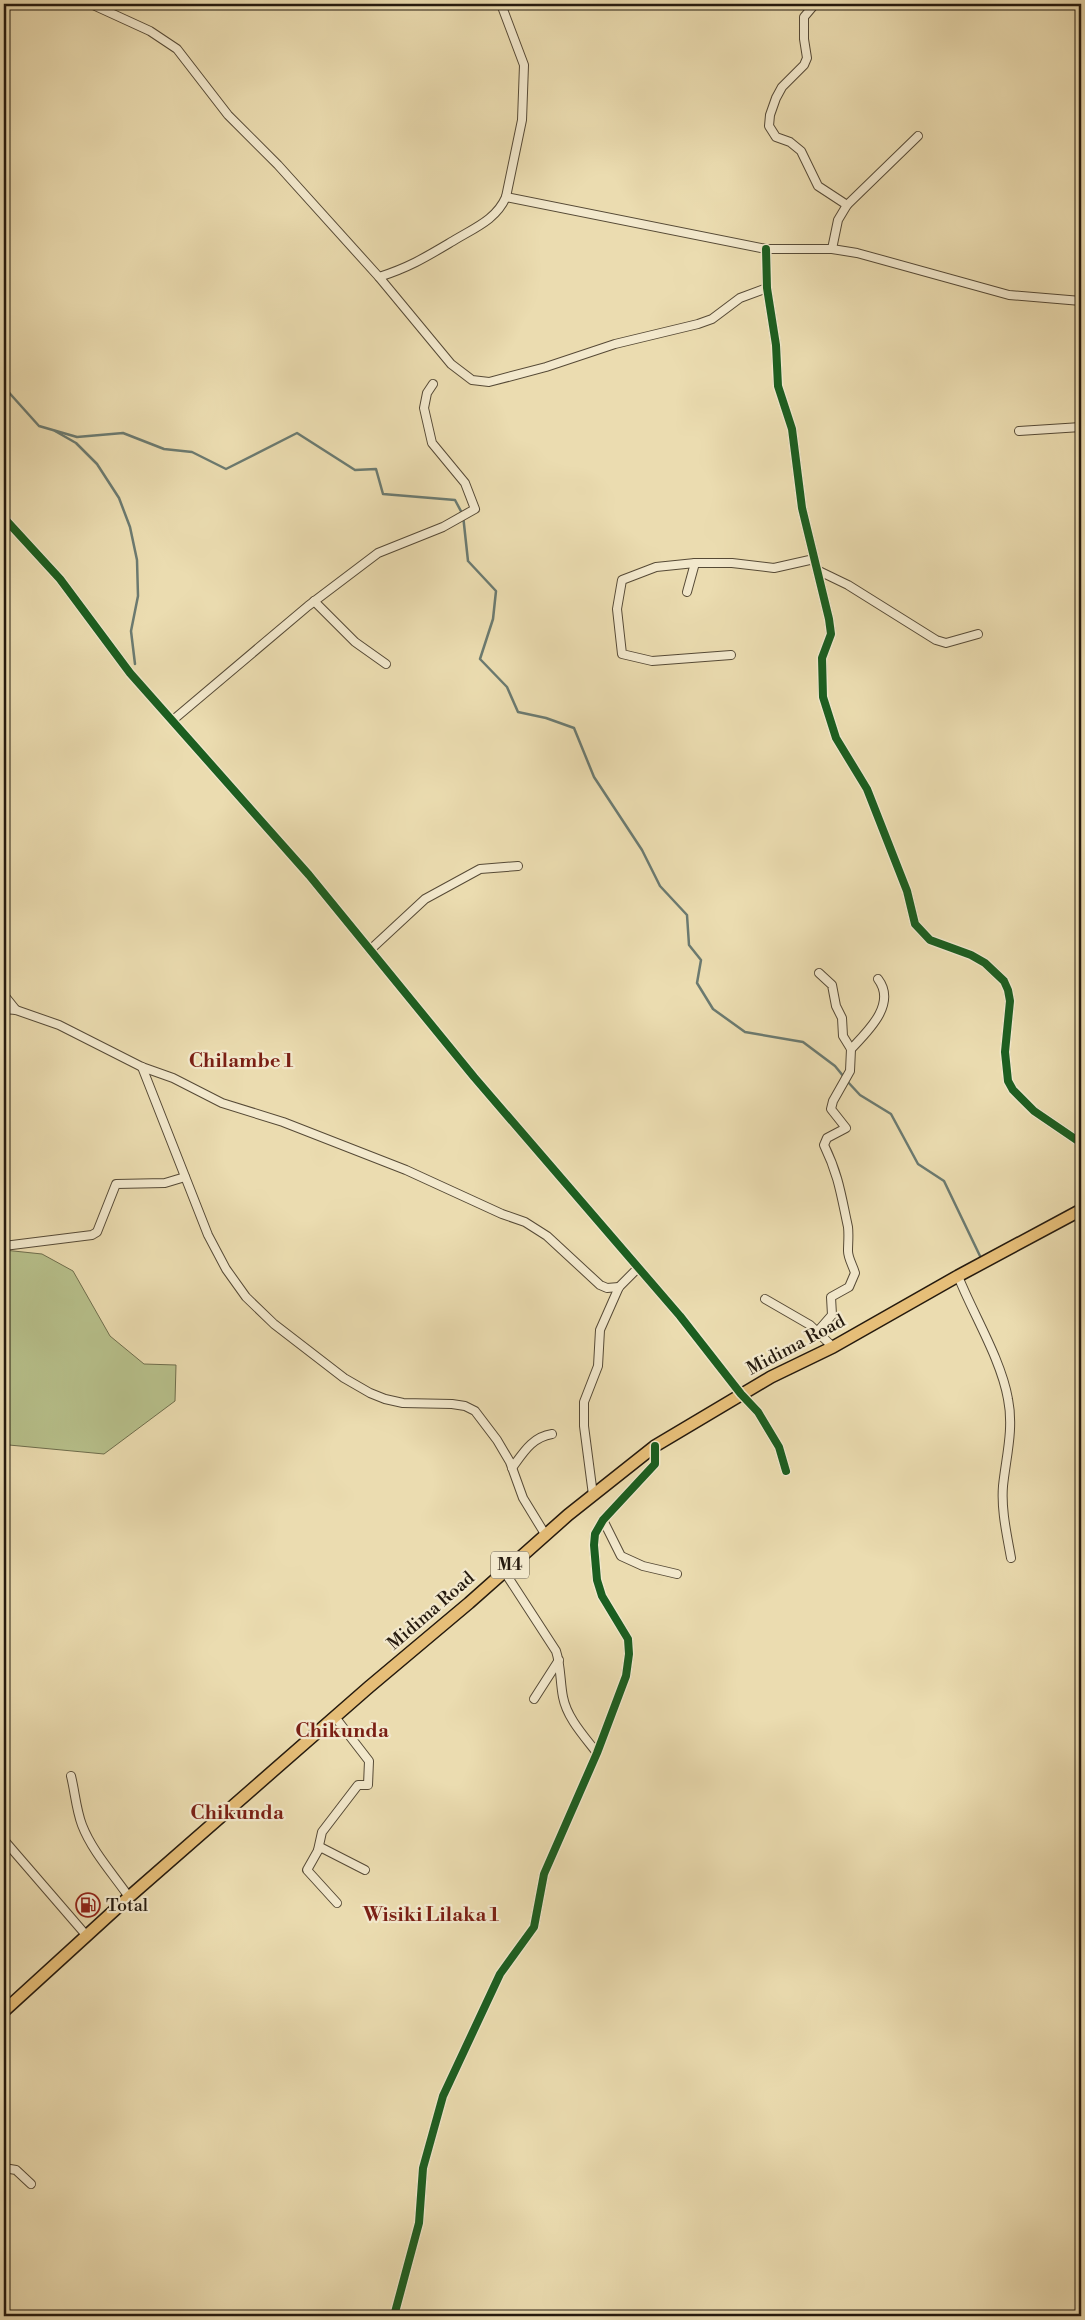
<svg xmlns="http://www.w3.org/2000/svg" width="1085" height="2320" viewBox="0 0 1085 2320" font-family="'Libre Bodoni',serif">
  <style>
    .green { fill: #b7c08b; stroke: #6e6d4c }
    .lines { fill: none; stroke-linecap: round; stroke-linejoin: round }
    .stream { stroke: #6b7a70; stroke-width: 2.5 }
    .street-casing { stroke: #564a36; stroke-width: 10 }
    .primary-casing { stroke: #251a0e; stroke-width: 14 }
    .street { stroke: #f2e8cc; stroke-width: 8 }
    .primary { stroke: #e6be78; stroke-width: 11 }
    .cycleway-casing { stroke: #f2e8cc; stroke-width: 11 }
    .cycleway { stroke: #1b5e20; stroke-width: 8 }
    .labels { text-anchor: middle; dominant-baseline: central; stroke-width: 4.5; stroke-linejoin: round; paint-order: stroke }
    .shield { fill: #f2e8cc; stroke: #625847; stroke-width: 1 }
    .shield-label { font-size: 16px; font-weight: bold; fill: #251a0e }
    .street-label { font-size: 18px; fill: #251a0e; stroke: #f2e8cc }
    .poi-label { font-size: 18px; fill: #251a0e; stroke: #f2e8cc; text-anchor: start }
    .quarter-label { font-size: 20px; font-weight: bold; fill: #7a1f14; stroke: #f2e8cc }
  </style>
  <rect width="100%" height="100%" fill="#ebdcb0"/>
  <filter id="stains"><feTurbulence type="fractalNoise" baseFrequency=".004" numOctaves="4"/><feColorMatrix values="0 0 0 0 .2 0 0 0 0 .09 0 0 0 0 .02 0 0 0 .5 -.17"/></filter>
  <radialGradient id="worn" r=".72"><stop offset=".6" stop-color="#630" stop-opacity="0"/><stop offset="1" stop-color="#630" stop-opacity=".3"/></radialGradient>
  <path class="green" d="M4 1250 42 1254 73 1271 110 1336 144 1364 176 1365 175 1401 104 1454 9 1445 4 1431Z"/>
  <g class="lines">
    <g class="stream">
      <path d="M4 387 39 426 77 437 123 433 164 449 192 452 226 469 297 433 355 470 376 469 383 494 455 500 463 515 468 561 496 591 493 619 480 659 507 687 518 712 546 718 574 728 594 777 642 850 660 886 687 915 689 945 701 960 697 983 713 1009 745 1032 803 1042 835 1066 844 1077"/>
      <path d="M55 431 76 443 97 464 119 498 130 527 137 560 138 596 131 631 135 664"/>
      <path d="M847 1081 860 1095 891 1114 918 1164 944 1181 980 1256"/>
    </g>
    <g class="street-casing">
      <g id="street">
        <path d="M91 4 150 31 177 49 228 115 278 165 379 277 451 364 472 380 489 382 546 367 615 344 698 324 712 319 740 298 767 288"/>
        <path d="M815 4 804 17V39L807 58 804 65 782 87 776 98 770 115 769 126 776 137 790 142 801 151 818 186 847 205"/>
        <path d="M506 197 766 249H832L857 253 1009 295 1081 301"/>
        <path d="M766 249 767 288 776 345 778 386 792 429 802 508 829 619 831 634 822 658 823 697 836 738 867 789 907 891 915 924 930 940 971 955 985 963 1004 981 1008 990 1010 1001 1005 1052 1008 1081 1013 1090 1034 1111 1081 1143"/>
        <path d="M832 249 838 220 847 205 918 136"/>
        <path d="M379 277C410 267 426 257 453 241 474 228 496 220 506 197L522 120 524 65 501 4"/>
        <path d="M1019 431 1081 427"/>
        <path d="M4 518 60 579 130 673 309 875 474 1077 680 1316 741 1394 758 1412 779 1447 786 1471"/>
        <path d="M695 563 656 567 622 580 617 609 622 654 652 661 731 655"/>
        <path d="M819 571 848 585 936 640 946 643 978 634"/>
        <path d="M687 592 695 563H732L774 568 814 559"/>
        <path d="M314 601 355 642 386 664"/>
        <path d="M173 720 308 606 378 553 443 527 475 509 465 483 432 443 424 408 427 393 433 384"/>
        <path d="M370 950 425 899 480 869 518 866"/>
        <path d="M4 995 16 1010"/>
        <path d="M4 1009 16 1010 59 1025 142 1067 173 1078 222 1103 283 1122 406 1170 502 1214 525 1222 547 1236 600 1285 607 1288 619 1287"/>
        <path d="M851 1049C868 1031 897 1004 878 979"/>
        <path d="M142 1067 208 1235 226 1269 246 1297 274 1324 344 1378 370 1393 385 1399 403 1403 452 1404 465 1406 475 1411 497 1440 510 1462 523 1498 545 1534"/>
        <path d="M4 1246 92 1235 97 1232 116 1184 165 1183 185 1177"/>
        <path d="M958 1276C973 1314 1001 1359 1008 1399 1014 1429 1006 1457 1003 1486 1001 1510 1007 1535 1011 1558"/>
        <path d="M765 1299 810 1325 833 1347"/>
        <path d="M818 1331 832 1315 831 1297 849 1287 855 1273C853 1266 848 1258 848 1251 848 1243 849 1235 848 1227 841 1195 839 1176 824 1145L827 1138 846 1128 831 1109 833 1101 850 1071 851 1049 843 1036 842 1018 836 1006 832 985 819 973"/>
        <path d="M512 1468C523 1453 532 1437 552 1434"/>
        <path d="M593 1495 584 1426V1402L598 1366 600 1330 619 1287 638 1268"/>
        <path d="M603 1520 621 1556 643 1566 677 1574"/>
        <path d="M504 1571 556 1651C561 1666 560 1682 563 1697 567 1718 584 1736 597 1753"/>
        <path d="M534 1699 559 1660"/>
        <path d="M71 1776C75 1792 76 1809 82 1825 92 1851 113 1874 129 1897"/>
        <path d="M4 1840 86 1935"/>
        <path d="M318 1850 322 1832 358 1785H368L369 1761 335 1717"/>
        <path d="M337 1903 307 1870 320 1847 365 1870"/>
        <path d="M4 2168 16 2170 31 2184"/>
        <path d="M394 2316 419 2223 423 2168 443 2096 500 1974 534 1927 544 1874 597 1753 626 1676 629 1654 628 1639 602 1596 597 1580 594 1545 595 1534 603 1520 655 1464V1446"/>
      </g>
    </g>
    <g class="primary-casing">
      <path id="primary" d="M4 2011 129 1897 369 1687 469 1603 568 1515 655 1446 771 1377 833 1347 958 1276 1081 1210"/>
    </g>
    <use href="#street" class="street"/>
    <use href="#primary" class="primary"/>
    <g class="cycleway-casing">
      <g id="cycleway">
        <path d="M766 249 767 288 776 345 778 386 792 429 802 508 829 619 831 634 822 658 823 697 836 738 867 789 907 891 915 924 930 940 971 955 985 963 1004 981 1008 990 1010 1001 1005 1052 1008 1081 1013 1090 1034 1111 1081 1143"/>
        <path d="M4 518 60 579 130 673 309 875 474 1077 680 1316 741 1394 758 1412 779 1447 786 1471"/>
        <path d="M394 2316 419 2223 423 2168 443 2096 500 1974 534 1927 544 1874 597 1753 626 1676 629 1654 628 1639 602 1596 597 1580 594 1545 595 1534 603 1520 655 1464V1446"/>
      </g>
    </g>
    <use href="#cycleway" class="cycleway"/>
  </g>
  <defs>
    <g id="fuel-ring" transform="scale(1.25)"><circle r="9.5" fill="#f2e8cc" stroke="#8f2418" stroke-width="1.5"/><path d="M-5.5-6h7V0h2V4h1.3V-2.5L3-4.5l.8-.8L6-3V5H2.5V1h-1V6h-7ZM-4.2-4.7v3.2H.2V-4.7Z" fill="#8f2418"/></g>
  </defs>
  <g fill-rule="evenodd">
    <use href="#fuel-ring" x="88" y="1905"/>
  </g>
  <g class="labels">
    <rect class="shield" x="491" y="1551.5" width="38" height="27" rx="4"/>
    <g class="shield-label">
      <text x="510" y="1565">M4</text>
    </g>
    <g class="street-label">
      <text transform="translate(796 1345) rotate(-28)">Midima Road</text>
      <text transform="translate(431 1611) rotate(-41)">Midima Road</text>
    </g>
    <g class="poi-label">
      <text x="106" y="1905">Total</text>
    </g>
    <g class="quarter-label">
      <text x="241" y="1061">Chilambe 1</text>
      <text x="342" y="1731">Chikunda</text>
      <text x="237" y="1813">Chikunda</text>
      <text x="431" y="1915">Wisiki Lilaka 1</text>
    </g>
  </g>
  <rect width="1085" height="2320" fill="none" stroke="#ebdcb0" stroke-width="20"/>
  <rect x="5" y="5" width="1075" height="2310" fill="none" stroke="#251a0e" stroke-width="2.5"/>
  <rect x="10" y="10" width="1065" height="2300" fill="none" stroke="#251a0e"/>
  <rect width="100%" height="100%" filter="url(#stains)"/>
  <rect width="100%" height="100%" fill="url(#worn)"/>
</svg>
